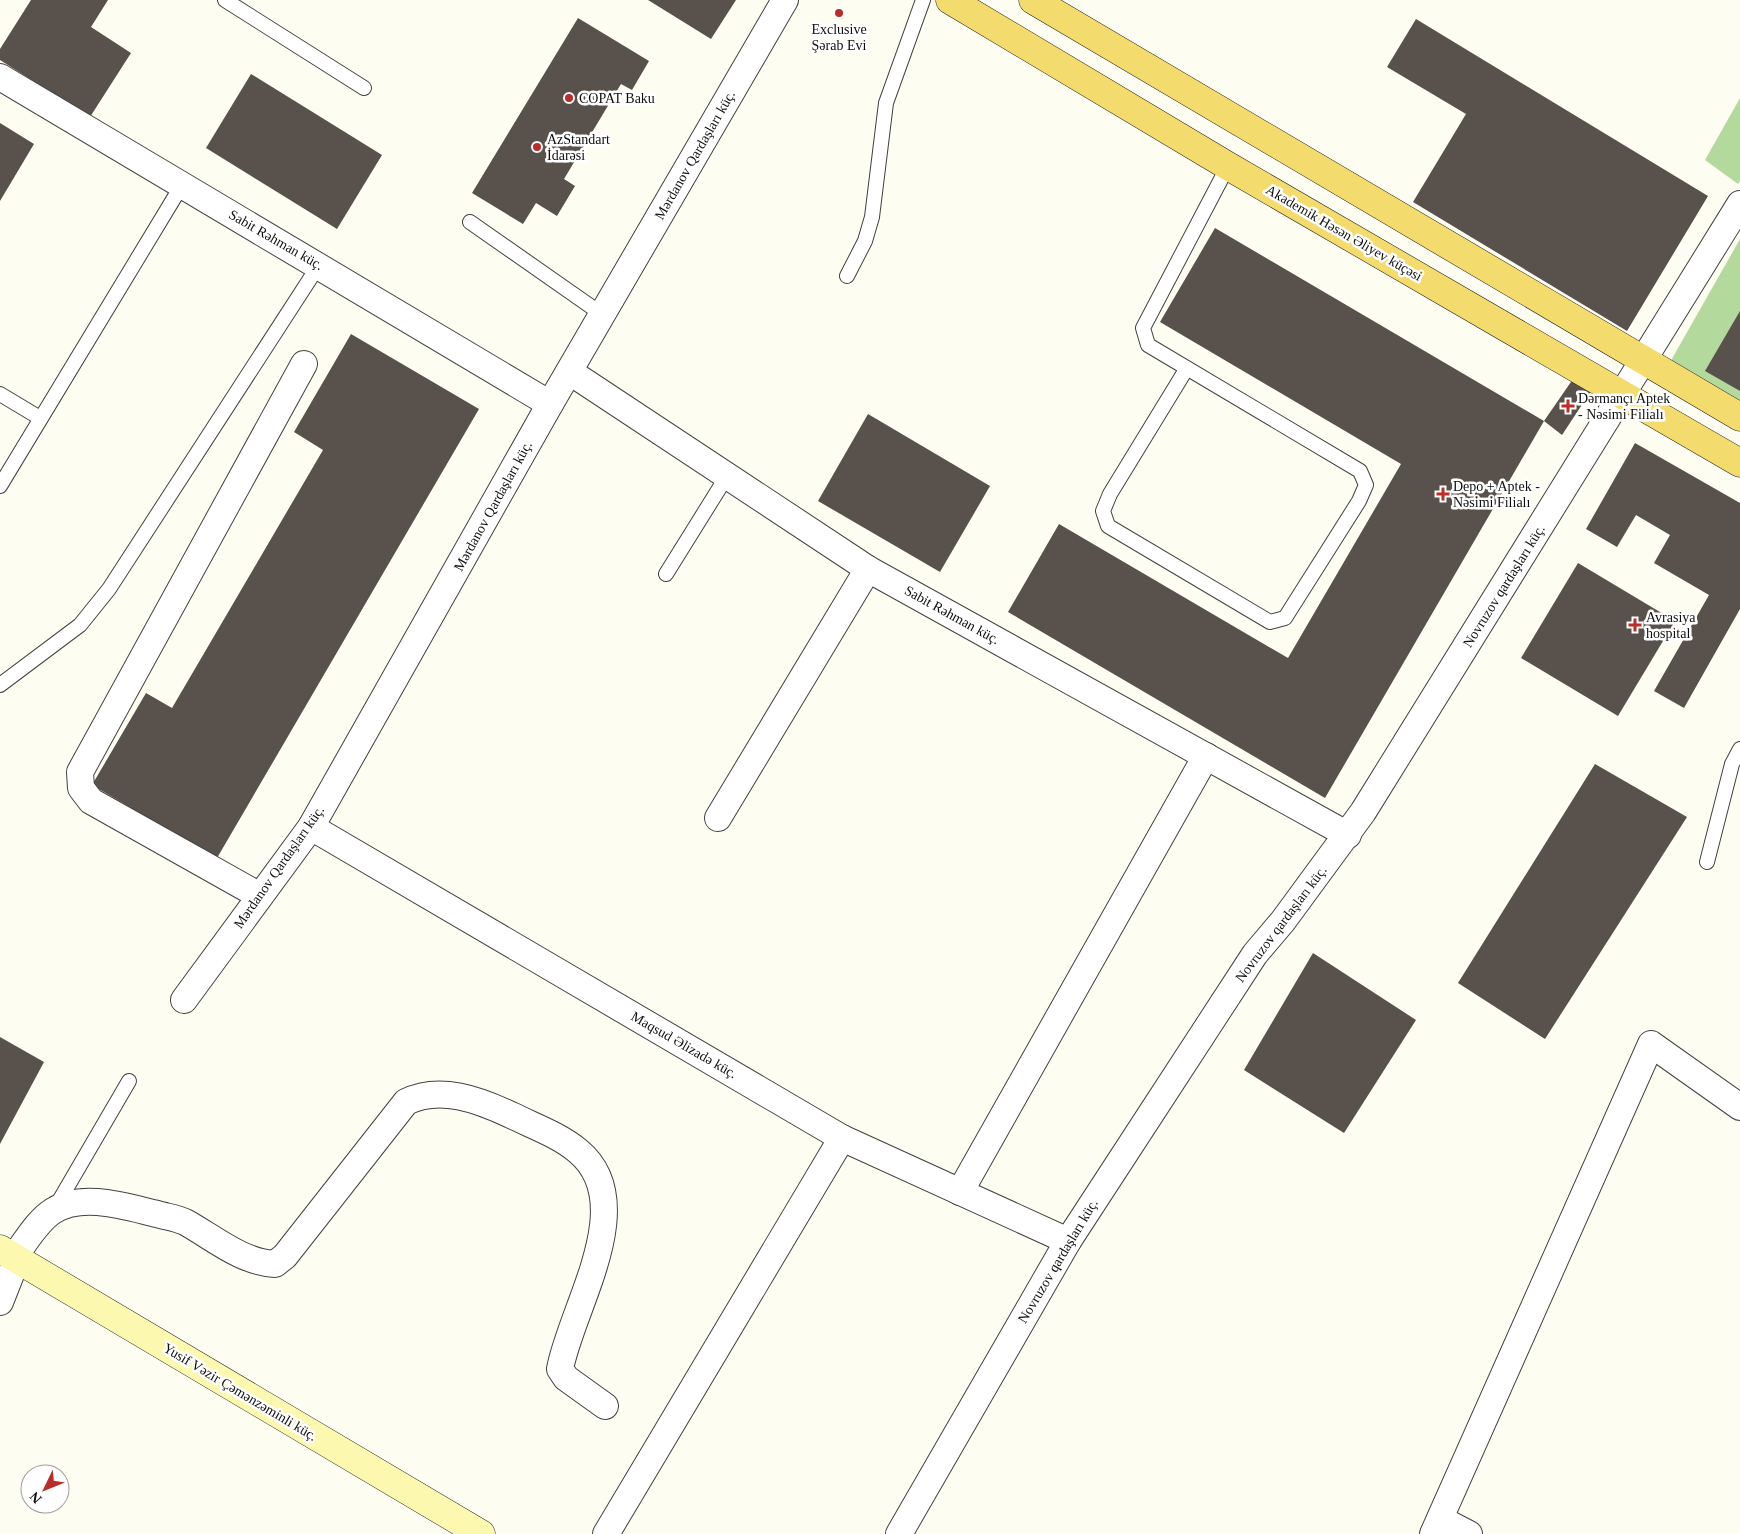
<svg xmlns="http://www.w3.org/2000/svg" width="1740" height="1534" viewBox="0 0 1740 1534" font-family="Georgia,serif">
  <style>
    .forest { fill: #b3d99c }
    .building { fill: #58514c }
    .lines { fill: none; stroke-linecap: round; stroke-linejoin: round }
    .service-casing { stroke: #424242; stroke-width: 16 }
    .minor-casing { stroke: #424242; stroke-width: 28 }
    .secondary-casing { stroke: #313131; stroke-width: 29 }
    .primary-casing { stroke: #202020; stroke-width: 29 }
    .service { stroke: #fff; stroke-width: 14 }
    .minor { stroke: #fff; stroke-width: 26 }
    .secondary { stroke: #fcf8b0; stroke-width: 28 }
    .primary { stroke: #f3db6d; stroke-width: 28 }
    .poi-dot { fill: #bb2d2b; stroke: #fff; stroke-width: 2 }
    .labels { text-anchor: middle; dominant-baseline: central; stroke-width: 5; stroke-linejoin: round; paint-order: stroke }
    .poi-label { font-size: 14px; fill: #0f0f0f; stroke: #fff; text-anchor: start }
    .street-label { font-size: 14px; fill: #0f0f0f; stroke: #fff }
  </style>
  <rect width="100%" height="100%" fill="#fefdf2"/>
  <g class="forest">
    <path d="M1740 98V181L1738 184 1705 160Z"/>
    <path d="M1740 239V405L1669 364Z"/>
  </g>
  <g class="building">
    <path d="M31 0H108L91 27 131 53 90 117 0 60V49Z"/>
    <path d="M648 0H736L711 39Z"/>
    <path d="M578 18 649 61 632 90 621 84 564 179 575 186 557 216 536 203 523 224 472 193Z"/>
    <path d="M1416 19 1708 196 1627 331 1413 202 1466 114 1387 67Z"/>
    <path d="M251 74 382 155 337 229 206 148Z"/>
    <path d="M0 123 34 144 0 201Z"/>
    <path d="M1215 228 1544 421 1573 379 1591 391 1562 435 1544 421 1325 798 1008 612 1059 524 1288 658 1401 464 1160 322Z"/>
    <path d="M1740 311V391L1705 371Z"/>
    <path d="M351 334 479 409 217 858 92 785 146 693 172 708 323 450 294 432Z"/>
    <path d="M868 414 990 486 940 572 818 501Z"/>
    <path d="M1635 443 1740 503V609L1684 708 1654 691 1709 595 1654 563 1670 535 1636 515 1617 547 1586 529Z"/>
    <path d="M1578 563 1675 621 1618 716 1521 658Z"/>
    <path d="M1595 764 1687 817 1545 1039 1458 983Z"/>
    <path d="M1313 953 1416 1020 1344 1133 1244 1070Z"/>
    <path d="M0 1037 44 1062 0 1144Z"/>
  </g>
  <g class="lines">
    <g class="service-casing">
      <g id="service">
        <path d="M225 0 364 88"/>
        <path d="M470 222 603 315"/>
        <path d="M847 276 865 241 872 217 886 103 923 0"/>
        <path d="M1187 368 1110 494 1103 511 1108 526 1270 622 1285 618 1359 501 1366 485 1360 471 1148 345 1143 328 1228 166"/>
        <path d="M0 394 40 418"/>
        <path d="M0 486 182 185"/>
        <path d="M666 574 727 476"/>
        <path d="M0 685 80 625 109 589 319 265"/>
        <path d="M1707 862 1732 764 1740 749"/>
        <path d="M55 1208 129 1081"/>
      </g>
    </g>
    <g class="minor-casing">
      <g id="minor">
        <path d="M0 77 550 404"/>
        <path d="M570 372 868 569 1348 835"/>
        <path d="M718 818 868 569"/>
        <path d="M311 827 842 1138 1068 1241"/>
        <path d="M260 896 91 801 81 788 80 772 304 364"/>
        <path d="M184 1000 311 827 550 404 785 0"/>
        <path d="M960 1192 1206 756"/>
        <path d="M14 1257C25 1243 37 1221 53 1211 82 1192 127 1207 157 1214 167 1217 178 1218 187 1223 215 1239 242 1262 275 1264L285 1256 406 1102C440 1085 479 1100 511 1115 533 1126 559 1135 578 1151 641 1203 571 1308 560 1369L566 1378 605 1406"/>
        <path d="M0 1302 17 1259"/>
        <path d="M1440 1519 1469 1534"/>
        <path d="M606 1534 842 1138"/>
        <path d="M899 1534 1068 1241 1255 954 1283 921 1363 812 1740 204"/>
        <path d="M1433 1534 1651 1044 1740 1107"/>
      </g>
    </g>
    <g class="secondary-casing">
      <path id="secondary" d="M0 1249 481 1534"/>
    </g>
    <g class="primary-casing">
      <g id="primary">
        <path d="M950 0 1228 166 1740 463"/>
        <path d="M1033 0 1740 417"/>
      </g>
    </g>
    <use href="#service" class="service"/>
    <use href="#minor" class="minor"/>
    <use href="#secondary" class="secondary"/>
    <use href="#primary" class="primary"/>
  </g>
  <g class="poi-dot">
    <circle cx="839" cy="13" r="5"/>
    <circle cx="569" cy="98" r="5"/>
    <circle cx="537" cy="147" r="5"/>
    <path d="M1565.5 398.5h5v5h5v5h-5v5h-5v-5h-5v-5h5z"/>
    <path d="M1440.5 486.5h5v5h5v5h-5v5h-5v-5h-5v-5h5z"/>
    <path d="M1632.5 617.5h5v5h5v5h-5v5h-5v-5h-5v-5h5z"/>
  </g>
  <g class="labels">
    <g class="poi-label">
      <text x="839" y="29" text-anchor="middle">Exclusive<tspan x="839" dy="16">Şərab Evi</tspan></text>
      <text x="579" y="98">COPAT Baku</text>
      <text x="547" y="139">AzStandart<tspan x="547" dy="16">İdarəsi</tspan></text>
      <text x="1578" y="398">Dərmançı Aptek<tspan x="1578" dy="16">- Nəsimi Filialı</tspan></text>
      <text x="1453" y="486">Depo + Aptek -<tspan x="1453" dy="16">Nəsimi Filialı</tspan></text>
      <text x="1646" y="617">Avrasiya<tspan x="1646" dy="16">hospital</tspan></text>
    </g>
    <g class="street-label">
      <text transform="translate(695 155) rotate(-60)">Mərdanov Qardaşları küç.</text>
      <text transform="translate(1344 233) rotate(30)">Akademik Həsən Əliyev küçəsi</text>
      <text transform="translate(276 240) rotate(30)">Sabit Rəhman küç.</text>
      <text transform="translate(493 506) rotate(-61)">Mərdanov Qardaşları küç.</text>
      <text transform="translate(1504 586) rotate(-58)">Novruzov qardaşları küç.</text>
      <text transform="translate(952 615) rotate(29)">Sabit Rəhman küç.</text>
      <text transform="translate(279 867) rotate(-55)">Mərdanov Qardaşları küç.</text>
      <text transform="translate(1281 924) rotate(-53)">Novruzov qardaşları küç.</text>
      <text transform="translate(684 1045) rotate(30)">Maqsud Əlizadə küç.</text>
      <text transform="translate(1058 1261) rotate(-59)">Novruzov qardaşları küç.</text>
      <text transform="translate(240 1392) rotate(31)">Yusif Vəzir Çəmənzəminli küç.</text>
    </g>
  </g>
  <g transform="translate(45 1489) rotate(227)"><circle r="24" fill="#ffffff" stroke="#9f9f9f"/>
  <path d="M0-4L9 19L0 12L-9 19Z" fill="#bb2d2b"/>
  <text y="-8" font-size="14" font-weight="bold" text-anchor="middle" fill="#0f0f0f">N</text>
  </g>
</svg>
